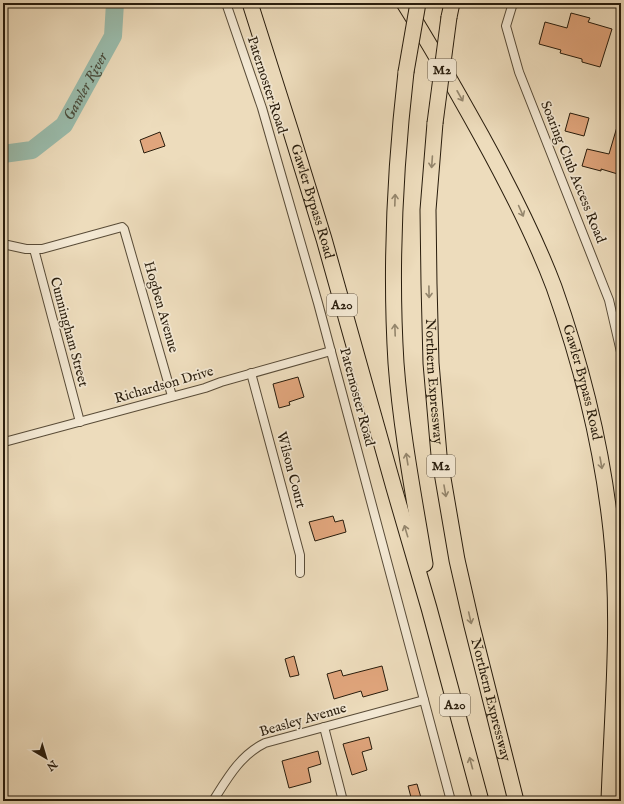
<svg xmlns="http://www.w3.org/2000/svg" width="624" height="804" viewBox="0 0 624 804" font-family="'IM FELL English',serif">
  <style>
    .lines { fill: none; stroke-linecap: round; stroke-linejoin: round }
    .river { stroke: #9abcac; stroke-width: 18 }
    .building { fill: #e0a57c; stroke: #281c0c }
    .street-casing { stroke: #594c38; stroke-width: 10 }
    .highway-casing { stroke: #281c0c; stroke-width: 17 }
    .street { stroke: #f3e8d3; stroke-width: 8 }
    .highway { stroke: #eddcbc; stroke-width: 15 }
    .highway-bridge-casing { stroke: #281c0c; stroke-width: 17; stroke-linecap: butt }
    .highway-bridge { stroke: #eddcbc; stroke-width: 15 }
    .oneway { stroke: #94866d }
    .labels { text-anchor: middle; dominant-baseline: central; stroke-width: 3.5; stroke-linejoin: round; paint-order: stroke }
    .shield { fill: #f3e8d3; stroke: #655948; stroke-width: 1 }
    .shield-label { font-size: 13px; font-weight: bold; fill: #281c0c }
    .street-label { font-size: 14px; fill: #281c0c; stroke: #f3e8d3 }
    .water-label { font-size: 15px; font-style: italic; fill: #4a4c3c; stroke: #f3e8d3 }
  </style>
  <rect width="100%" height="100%" fill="#eddcbc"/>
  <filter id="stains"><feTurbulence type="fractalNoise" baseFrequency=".005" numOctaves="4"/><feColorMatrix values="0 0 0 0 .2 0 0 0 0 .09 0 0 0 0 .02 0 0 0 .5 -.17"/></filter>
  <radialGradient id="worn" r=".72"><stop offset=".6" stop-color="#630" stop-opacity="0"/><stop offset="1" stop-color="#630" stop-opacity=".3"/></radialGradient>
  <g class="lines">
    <path class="river" id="s1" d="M3 154 32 150 64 125 113 36 115 3"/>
  </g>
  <g class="building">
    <path d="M571 13 590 18 588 22 612 29 600 67 582 62V59L560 53 561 50 539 44 545 22 567 28Z"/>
    <path d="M570 113 589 118 584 136 565 131Z"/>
    <path d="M619 120H621V175L601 169V171L582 166 587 149 609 154Z"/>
    <path d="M160 132 165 146 144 153 140 140Z"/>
    <path d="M298 377 304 397 289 402 290 405 279 408 273 384Z"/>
    <path d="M333 516 335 522 343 520 346 532 315 541 309 522Z"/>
    <path d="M294 656 299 675 290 677 285 659Z"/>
    <path d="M382 666 388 690 363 697 361 691 334 699 327 674 341 670 343 676Z"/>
    <path d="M369 737 372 749 362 752 367 770 352 775 343 744Z"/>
    <path d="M318 751 321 764 308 768 311 782 289 788 282 761Z"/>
    <path d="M417 784 422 801H412L408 786Z"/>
  </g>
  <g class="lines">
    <g class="street-casing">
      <g id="street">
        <path d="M226 3 262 108 318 303 451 801"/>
        <path d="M513 3 506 26 519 72 609 300 621 352"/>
        <path d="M3 244 26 249H42L122 227 124 229 172 396"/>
        <path d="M34 249 80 422"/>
        <path d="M251 373 300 555V573"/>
        <path d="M3 440 8 441 205 388 221 382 331 351"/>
        <path d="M324 727 343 801"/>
        <path d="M213 801C227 779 240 755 265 743L424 700"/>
      </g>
    </g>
    <g class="highway-casing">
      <g id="highway">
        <path id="s2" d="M250 3 291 132 324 239 394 488 429 608 481 801"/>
        <path id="s3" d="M404 3C431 46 456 90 481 135 508 184 534 234 554 287 582 366 602 447 611 530 621 620 612 711 609 801"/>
        <path d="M449 17 452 3"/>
        <path d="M406 72C395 168 390 266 396 363 401 430 414 497 425 564"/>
        <path id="s4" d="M435 123 428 210 429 284 431 363 439 455 457 560 472 626 516 801"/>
      </g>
    </g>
    <use href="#street" class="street"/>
    <use href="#highway" class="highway"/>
    <g class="highway-bridge-casing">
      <g id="highway-bridge">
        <path d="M406 72 418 3"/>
        <path d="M435 123 449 17"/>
      </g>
    </g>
    <use href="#highway-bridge" class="highway-bridge"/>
  </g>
  <defs><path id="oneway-shaft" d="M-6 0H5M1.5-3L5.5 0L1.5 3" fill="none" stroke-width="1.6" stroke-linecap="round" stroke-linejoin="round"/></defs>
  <g class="oneway">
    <use href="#oneway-shaft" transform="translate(460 96) rotate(61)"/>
    <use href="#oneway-shaft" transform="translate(432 162) rotate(94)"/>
    <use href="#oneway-shaft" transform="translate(395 200) rotate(-88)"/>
    <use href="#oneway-shaft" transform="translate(521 211) rotate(66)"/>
    <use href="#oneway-shaft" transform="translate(429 292) rotate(89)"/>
    <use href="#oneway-shaft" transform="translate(395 330) rotate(-92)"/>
    <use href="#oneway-shaft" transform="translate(407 459) rotate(-99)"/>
    <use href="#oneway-shaft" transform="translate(601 463) rotate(80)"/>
    <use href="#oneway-shaft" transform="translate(445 491) rotate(80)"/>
    <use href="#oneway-shaft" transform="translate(406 531) rotate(-107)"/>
    <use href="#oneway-shaft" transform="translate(470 618) rotate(77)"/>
    <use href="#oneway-shaft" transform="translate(471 763) rotate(-105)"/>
  </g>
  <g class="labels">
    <g class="shield">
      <rect x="428" y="59" width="28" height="22" rx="3"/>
      <rect x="327" y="294" width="30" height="22" rx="3"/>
      <rect x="427" y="455" width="28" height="22" rx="3"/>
      <rect x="440" y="694" width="30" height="22" rx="3"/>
    </g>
    <g class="shield-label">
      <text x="442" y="70">M2</text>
      <text x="342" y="305">A20</text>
      <text x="441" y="466">M2</text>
      <text x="455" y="705">A20</text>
    </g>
    <g class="street-label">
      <text transform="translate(267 85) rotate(72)">Paternoster Road</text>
      <text transform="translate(573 172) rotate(68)">Soaring Club Access Road</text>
      <text stroke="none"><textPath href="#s2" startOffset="208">Gawler Bypass Road</textPath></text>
      <text transform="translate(161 307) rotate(74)">Hogben Avenue</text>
      <text transform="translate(69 332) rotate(75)">Cunningham Street</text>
      <text stroke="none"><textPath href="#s4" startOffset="259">Northern Expressway</textPath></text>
      <text stroke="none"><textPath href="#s3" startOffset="421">Gawler Bypass Road</textPath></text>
      <text transform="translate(164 385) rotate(-16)">Richardson Drive</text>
      <text transform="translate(357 397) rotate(75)">Paternoster Road</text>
      <text transform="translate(291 470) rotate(75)">Wilson Court</text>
      <text stroke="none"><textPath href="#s4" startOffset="583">Northern Expressway</textPath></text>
      <text transform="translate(303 720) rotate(-16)">Beasley Avenue</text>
    </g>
    <g class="water-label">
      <text stroke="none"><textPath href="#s1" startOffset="114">Gawler River</textPath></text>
    </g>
  </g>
  <rect width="624" height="804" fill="none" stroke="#eddcbc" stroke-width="16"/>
  <rect x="4" y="4" width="616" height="796" fill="none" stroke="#281c0c" stroke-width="2"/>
  <rect x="8" y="8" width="608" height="788" fill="none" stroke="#281c0c"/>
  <g transform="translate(46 758) rotate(142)" stroke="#f3e8d3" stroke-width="3" paint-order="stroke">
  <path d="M0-3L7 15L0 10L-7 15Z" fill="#281c0c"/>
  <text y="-6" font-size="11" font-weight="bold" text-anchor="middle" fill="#281c0c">N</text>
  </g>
  <rect width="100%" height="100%" filter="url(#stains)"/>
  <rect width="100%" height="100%" fill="url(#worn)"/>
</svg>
